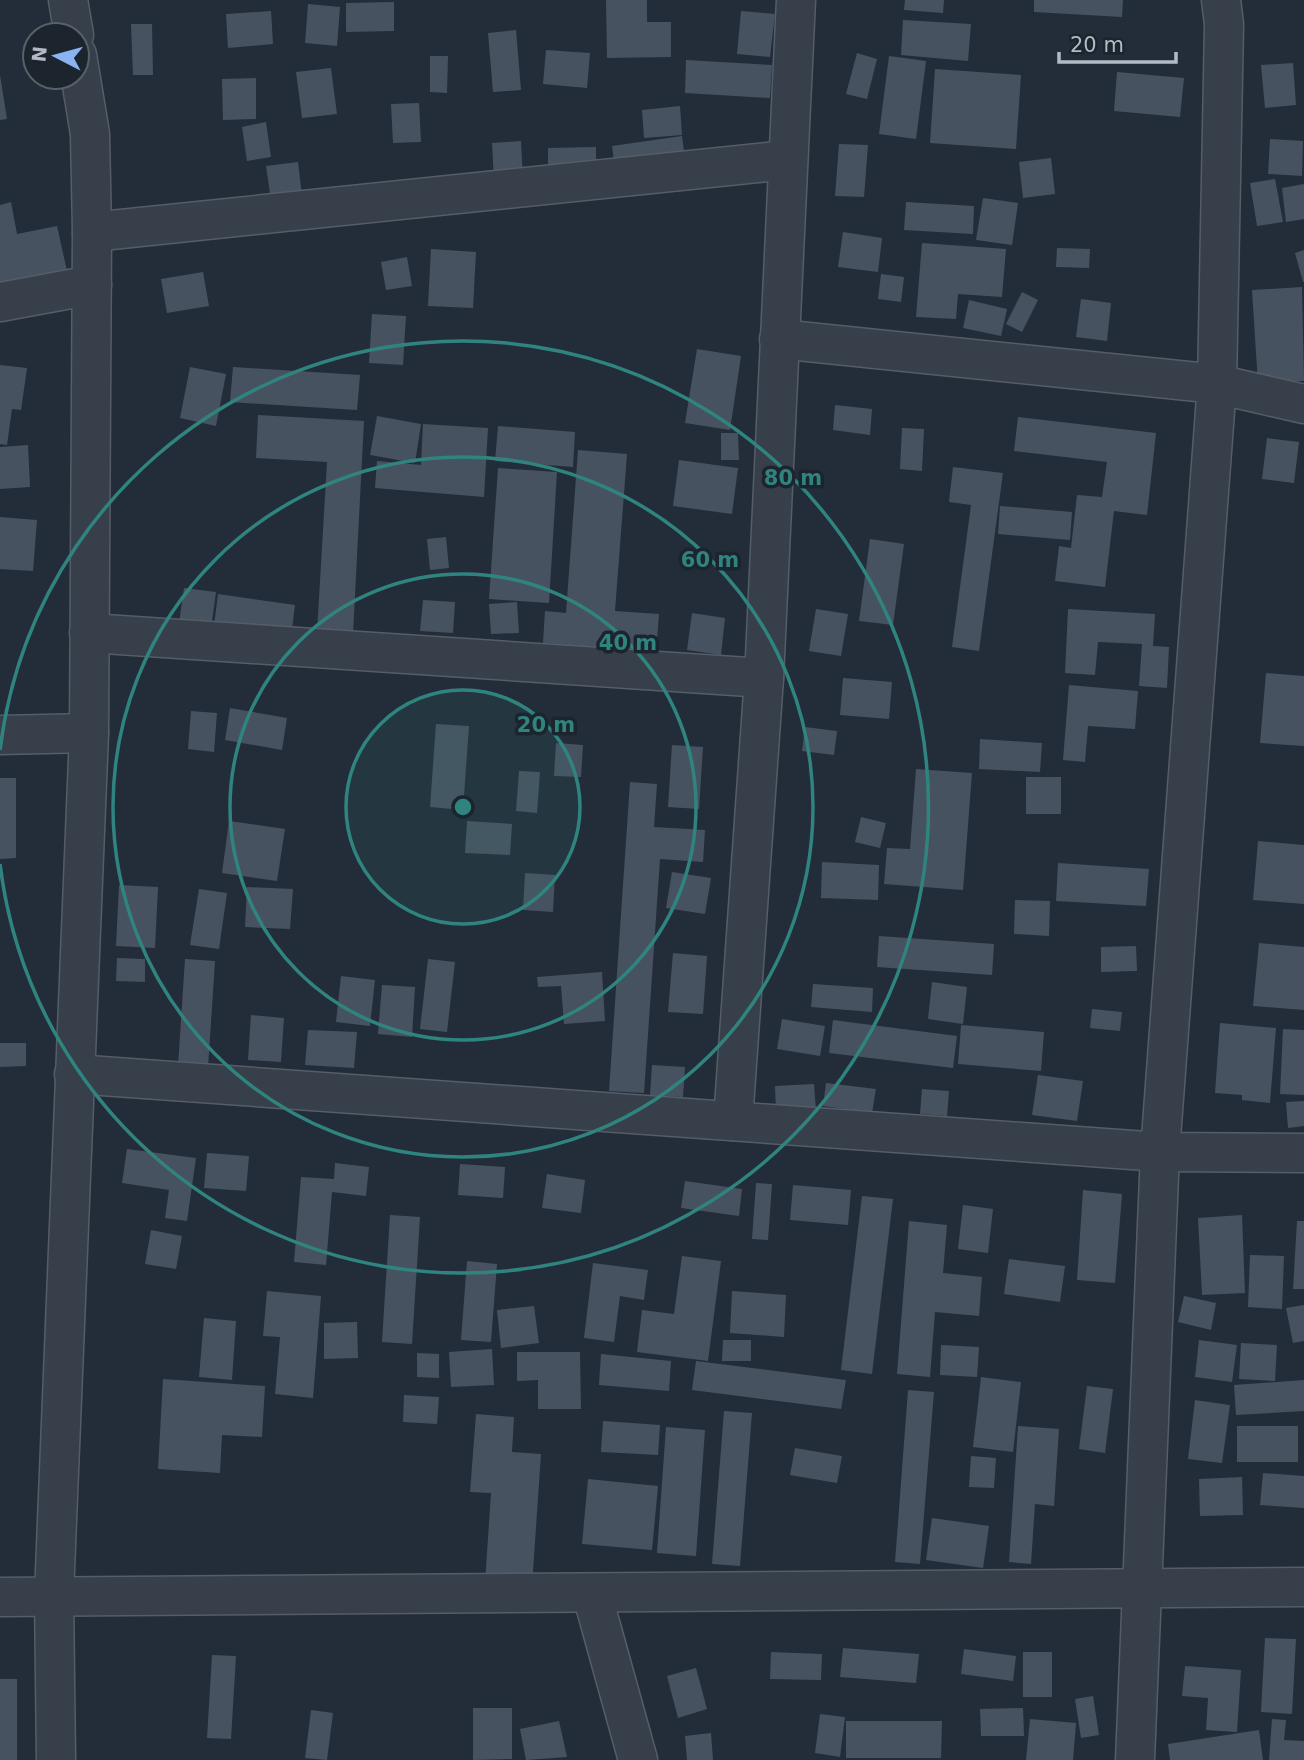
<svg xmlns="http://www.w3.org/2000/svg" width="1304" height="1760" viewBox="0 0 1304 1760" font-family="'DejaVu Sans',sans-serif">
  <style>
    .building { fill: #475260 }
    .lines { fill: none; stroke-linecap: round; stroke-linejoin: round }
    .minor-casing { stroke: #555d67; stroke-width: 41 }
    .minor { stroke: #373f4a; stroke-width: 38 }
    .ring { fill: none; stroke: #30847f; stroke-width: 3.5 }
    .centre { fill: #30847f; stroke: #1c242e; stroke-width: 3.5 }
    .ring-label { font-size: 21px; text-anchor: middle; font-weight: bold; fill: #30847f; stroke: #1c242e; stroke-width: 7; stroke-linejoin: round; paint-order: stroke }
  </style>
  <rect width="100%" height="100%" fill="#232d39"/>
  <g class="building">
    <path d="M606 0H647V22H671V57L607 58Z"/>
    <path d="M905 0H944L943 13 904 10Z"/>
    <path d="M1034 0H1123L1122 17 1034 12Z"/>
    <path d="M394 2V31L346 32V3Z"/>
    <path d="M308 4 340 7 337 46 305 43Z"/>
    <path d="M271 11 273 44 228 48 226 14Z"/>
    <path d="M741 11 775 14 770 57 737 54Z"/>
    <path d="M903 20 971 24 968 61 901 55Z"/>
    <path d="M131 24H152L153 75H133Z"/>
    <path d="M516 30 521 90 493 92 488 33Z"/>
    <path d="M546 50 590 53 587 88 543 84Z"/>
    <path d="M857 53 877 59 867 99 846 94Z"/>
    <path d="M430 56H448L447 93 430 92Z"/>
    <path d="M889 56 926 61 916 139 879 134Z"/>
    <path d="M686 60 772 65 770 98 685 93Z"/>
    <path d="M1293 63 1296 105 1265 108 1261 65Z"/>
    <path d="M331 68 337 114 302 118 296 72Z"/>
    <path d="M935 69 1021 75 1016 149 930 143Z"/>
    <path d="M1117 72 1184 78 1180 117 1114 111Z"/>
    <path d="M0 75 7 119 0 120Z"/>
    <path d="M256 78V119L223 120 222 79Z"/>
    <path d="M419 103 421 142 393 143 391 104Z"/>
    <path d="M680 106 682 135 644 138 642 110Z"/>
    <path d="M266 122 271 157 247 161 242 127Z"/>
    <path d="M682 136 686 166 616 176 612 146Z"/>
    <path d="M1270 139 1303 141 1302 176 1268 174Z"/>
    <path d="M521 141 523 180 494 181 492 143Z"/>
    <path d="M839 144 868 145 864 197 835 196Z"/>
    <path d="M596 147V175H548V148Z"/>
    <path d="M1051 158 1055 194 1023 198 1019 162Z"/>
    <path d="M298 162 302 196 271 200 266 166Z"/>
    <path d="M1275 179 1283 222 1257 226 1250 183Z"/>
    <path d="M1304 184V219L1286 222 1282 188Z"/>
    <path d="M983 198 1018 203 1012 245 976 240Z"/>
    <path d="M11 202 17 234 57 226 67 271 0 285V205Z"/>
    <path d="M906 202 974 206 973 234 904 230Z"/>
    <path d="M843 232 882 238 878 272 838 267Z"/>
    <path d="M922 243 1006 249 1002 297 958 294 956 319 916 317Z"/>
    <path d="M1057 248 1090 249 1089 268 1056 267Z"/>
    <path d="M431 249 476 252 473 308 428 306Z"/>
    <path d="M1304 250V282H1303L1295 253Z"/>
    <path d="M407 257 412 286 386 290 381 262Z"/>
    <path d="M203 272 209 306 167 313 161 279Z"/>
    <path d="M881 274 904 277 901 302 878 299Z"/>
    <path d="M1302 287 1304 381 1258 384 1252 290Z"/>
    <path d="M1022 292 1038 300 1022 332 1006 324Z"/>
    <path d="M1081 299 1111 303 1107 341 1076 337Z"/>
    <path d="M969 300 1007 309 1001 336 963 328Z"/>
    <path d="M372 314 406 316 403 365 369 363Z"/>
    <path d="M697 349 741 356 730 430 685 423Z"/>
    <path d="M0 365 27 368 21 410 12 409 7 445 0 444Z"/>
    <path d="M190 367 226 374 216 426 180 418Z"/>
    <path d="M233 367 360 375 357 410 230 402Z"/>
    <path d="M835 405 872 409 870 435 833 430Z"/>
    <path d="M258 415 364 421 353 634 317 632 327 462 256 458Z"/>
    <path d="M377 416 421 424 415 463 370 455Z"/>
    <path d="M1018 417 1156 433 1147 515 1114 511 1105 587 1055 581 1059 546 1071 548 1077 495 1102 497 1107 462 1014 451Z"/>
    <path d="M423 424 488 428 484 497 375 488 377 461 421 465Z"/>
    <path d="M498 426 575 432 573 467 495 461Z"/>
    <path d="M902 428 924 429 922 471 900 469Z"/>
    <path d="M721 433H738L739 460H721Z"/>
    <path d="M1267 438 1299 442 1294 483 1262 479Z"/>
    <path d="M28 445 30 487 0 489V447Z"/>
    <path d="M578 450 627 454 615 611 659 614 656 652 543 643 545 611 566 613Z"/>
    <path d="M679 460 738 468 732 514 673 506Z"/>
    <path d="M953 467 1003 473 979 651 952 647 971 505 949 502Z"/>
    <path d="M498 468 557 472 549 603 489 599Z"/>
    <path d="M1000 506 1072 512 1070 540 998 534Z"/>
    <path d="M0 517 37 520 33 571 0 569Z"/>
    <path d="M446 537 449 568 430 570 427 539Z"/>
    <path d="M870 539 904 544 893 625 859 621Z"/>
    <path d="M184 588 216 592 211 628 179 623Z"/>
    <path d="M218 594 295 605 291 637 214 626Z"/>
    <path d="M423 600 455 602 453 633 420 631Z"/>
    <path d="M517 602 519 633 491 634 489 604Z"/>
    <path d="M816 609 848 614 841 656 809 651Z"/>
    <path d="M1068 609 1155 614 1153 646 1169 647 1167 688 1139 686 1142 644 1098 642 1095 675 1065 673Z"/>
    <path d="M692 613 725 618 721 655 687 650Z"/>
    <path d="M1266 673 1304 676V746L1260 743Z"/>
    <path d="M843 678 892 682 889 719 840 715Z"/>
    <path d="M1069 685 1138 691 1135 729 1088 726 1085 762 1063 760Z"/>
    <path d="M230 708 287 718 282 750 225 740Z"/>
    <path d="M191 711 217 713 214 752 188 749Z"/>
    <path d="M436 724 469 726 463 810 430 807Z"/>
    <path d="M805 727 837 731 834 755 802 751Z"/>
    <path d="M980 739 1042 743 1040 772 979 769Z"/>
    <path d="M556 743 583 745 581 777 554 776Z"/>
    <path d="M672 745 703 747 699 809 668 807Z"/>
    <path d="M916 769 972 773 963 890 884 884 887 848 910 849Z"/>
    <path d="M519 771 540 772 537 813 516 811Z"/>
    <rect x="1026" y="777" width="35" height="37"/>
    <path d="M0 778H16V858L0 859Z"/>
    <path d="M630 782 657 784 654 827 705 830 703 862 660 859 644 1093 609 1091Z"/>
    <path d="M861 817 886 823 880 848 855 842Z"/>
    <path d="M229 821 285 829 277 881 222 873Z"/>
    <path d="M467 821 512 824 510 855 465 853Z"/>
    <path d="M1258 841 1304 845V904L1253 900Z"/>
    <path d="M822 862 879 865 878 900 821 898Z"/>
    <path d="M1058 863 1149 869 1146 906 1056 901Z"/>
    <path d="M672 872 711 878 705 914 666 908Z"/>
    <path d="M525 873 555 875 553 912 523 910Z"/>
    <path d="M119 885 158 887 155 948 116 946Z"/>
    <path d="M247 887 293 889 290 929 245 927Z"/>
    <path d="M199 889 227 893 219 949 190 945Z"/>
    <path d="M1015 900 1050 901 1049 936 1014 934Z"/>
    <path d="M879 936 994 944 992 975 877 967Z"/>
    <path d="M1259 943 1304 947V1010L1253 1006Z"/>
    <path d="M1136 946 1137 971 1101 972V947Z"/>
    <path d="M673 953 707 956 703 1014 668 1012Z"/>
    <path d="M117 958 145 959V982L116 981Z"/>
    <path d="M185 959 215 961 208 1068 178 1066Z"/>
    <path d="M428 959 455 962 447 1032 420 1029Z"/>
    <path d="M602 972 605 1021 564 1024 561 986 538 987 537 977Z"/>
    <path d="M341 976 375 980 370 1026 336 1022Z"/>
    <path d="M932 982 967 987 963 1024 928 1019Z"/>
    <path d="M813 984 873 988 872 1012 811 1007Z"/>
    <path d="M382 985 415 987 412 1037 378 1034Z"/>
    <path d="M1092 1009 1122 1012 1120 1031 1090 1028Z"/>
    <path d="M251 1015 284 1018 281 1062 248 1060Z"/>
    <path d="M782 1019 825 1026 820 1056 777 1049Z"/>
    <path d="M833 1020 957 1036 953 1068 829 1053Z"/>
    <path d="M1220 1023 1276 1028 1270 1103 1242 1100V1095L1215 1093Z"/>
    <path d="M961 1025 1044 1032 1041 1071 958 1064Z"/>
    <path d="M1283 1029 1304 1030V1095L1280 1094Z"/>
    <path d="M308 1030 357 1032 354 1068 305 1065Z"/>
    <path d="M0 1043H26V1066L0 1067Z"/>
    <path d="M652 1065 685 1067 683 1097 650 1095Z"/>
    <path d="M1038 1075 1083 1081 1077 1121 1032 1115Z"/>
    <path d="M826 1083 876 1089 872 1113 823 1106Z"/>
    <path d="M814 1084 816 1111 776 1113 775 1086Z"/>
    <path d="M922 1089 949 1091 947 1116 920 1114Z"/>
    <path d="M1304 1101V1126L1288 1128 1286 1102Z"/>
    <path d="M127 1149 196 1158 187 1221 165 1218 169 1190 122 1183Z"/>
    <path d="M207 1153 249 1156 246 1191 204 1188Z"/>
    <path d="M335 1163 369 1167 366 1196 332 1192 326 1265 294 1262 301 1177 334 1179Z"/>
    <path d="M460 1164 505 1167 503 1198 458 1195Z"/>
    <path d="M547 1174 585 1180 581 1213 542 1208Z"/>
    <path d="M685 1181 742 1189 739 1216 681 1208Z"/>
    <path d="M756 1183 772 1184 768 1240 752 1239Z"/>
    <path d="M793 1185 851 1190 848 1225 790 1220Z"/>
    <path d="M1083 1190 1122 1194 1115 1283 1077 1280Z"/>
    <path d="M862 1196 893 1199 872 1374 841 1370Z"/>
    <path d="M963 1205 993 1209 988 1253 958 1249Z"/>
    <path d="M390 1215 420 1217 412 1344 382 1342Z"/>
    <path d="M1242 1215 1245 1293 1202 1295 1198 1218Z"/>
    <path d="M909 1221 947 1225 943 1273 982 1277 979 1316 935 1312 930 1377 897 1374Z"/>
    <path d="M1297 1221H1304V1289H1293Z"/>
    <path d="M151 1230 182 1236 176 1269 145 1264Z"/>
    <path d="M1250 1255 1284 1256 1282 1309 1248 1307Z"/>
    <path d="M682 1256 721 1261 708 1361 637 1352 642 1310 674 1314Z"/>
    <path d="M1009 1259 1065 1266 1060 1302 1004 1294Z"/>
    <path d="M467 1261 497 1264 491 1342 461 1340Z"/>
    <path d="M593 1263 648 1270 644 1300 620 1296 614 1342 584 1338Z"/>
    <path d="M267 1291 321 1296 313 1398 275 1394 280 1337 263 1336Z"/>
    <path d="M732 1291 786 1295 784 1337 730 1333Z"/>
    <path d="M1184 1296 1216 1303 1211 1330 1178 1322Z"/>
    <path d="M1304 1305V1341L1293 1343 1286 1308Z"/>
    <path d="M534 1306 539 1343 501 1348 497 1310Z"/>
    <path d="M204 1318 236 1321 232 1380 199 1377Z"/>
    <path d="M357 1322 358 1358 324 1359V1323Z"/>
    <path d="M723 1340H751V1361H722Z"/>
    <path d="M1199 1340 1237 1345 1232 1382 1195 1377Z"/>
    <path d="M1241 1343 1277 1345 1275 1381 1239 1379Z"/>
    <path d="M941 1345 979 1347 977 1377 940 1375Z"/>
    <path d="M492 1349 494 1385 451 1387 449 1352Z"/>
    <path d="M517 1352H580L581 1409H538V1380L517 1381Z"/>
    <path d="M417 1353 439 1354V1378L417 1377Z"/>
    <path d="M601 1354 671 1361 669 1391 599 1385Z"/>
    <path d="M696 1361 846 1380 841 1409 692 1390Z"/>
    <path d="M981 1377 1021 1382 1013 1452 973 1447Z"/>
    <path d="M163 1379 265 1386 262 1437 222 1435 220 1473 158 1469Z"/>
    <path d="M1304 1380V1411L1236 1415 1234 1385Z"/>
    <path d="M1087 1386 1113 1389 1105 1453 1079 1449Z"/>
    <path d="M908 1390 934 1392 920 1564 895 1562Z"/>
    <path d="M404 1395 439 1397 437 1424 403 1422Z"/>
    <path d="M1195 1400 1230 1405 1222 1463 1188 1459Z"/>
    <path d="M724 1411 752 1413 740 1566 712 1564Z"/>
    <path d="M476 1414 514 1417 512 1452 541 1454 532 1586 485 1583 491 1493 470 1492Z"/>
    <path d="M603 1421 660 1425 658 1455 601 1452Z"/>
    <path d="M1018 1426 1059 1429 1054 1506 1035 1504 1031 1564 1009 1562Z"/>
    <rect x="1237" y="1426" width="61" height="36"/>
    <path d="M666 1427 705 1430 696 1556 657 1553Z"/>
    <path d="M795 1448 842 1456 837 1483 790 1475Z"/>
    <path d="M971 1456 996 1458 994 1488 969 1487Z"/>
    <path d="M1263 1473 1304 1476V1508L1260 1505Z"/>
    <path d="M1242 1477 1243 1515 1200 1516 1199 1479Z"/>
    <path d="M588 1479 658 1486 652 1550 582 1544Z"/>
    <path d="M932 1518 989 1526 983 1568 926 1560Z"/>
    <path d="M1265 1638 1296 1639 1292 1714 1261 1712Z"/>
    <path d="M843 1648 919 1654 916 1683 840 1677Z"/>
    <path d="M964 1649 1016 1656 1013 1681 961 1674Z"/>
    <path d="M771 1652 822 1654 821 1680 770 1679Z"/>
    <rect x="1023" y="1652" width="29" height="45"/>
    <path d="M212 1655 236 1656 231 1739 207 1738Z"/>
    <path d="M1185 1666 1241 1670 1237 1732 1206 1730 1208 1698 1182 1696Z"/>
    <path d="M696 1668 707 1709 678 1718 667 1676Z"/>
    <rect x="0" y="1679" width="17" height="81"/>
    <path d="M1093 1696 1099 1735 1081 1738 1075 1699Z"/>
    <path d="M473 1708H512V1759L473 1760Z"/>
    <path d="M1023 1708 1024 1736H981L980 1709Z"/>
    <path d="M311 1710 333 1713 327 1760 305 1758Z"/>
    <path d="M820 1714 845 1717 840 1757 815 1753Z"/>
    <path d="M1030 1719 1076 1723 1073 1760H1026Z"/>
    <path d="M1272 1719 1286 1720 1284 1740 1304 1741V1760H1269Z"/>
    <path d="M559 1721 567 1757 526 1760 520 1729Z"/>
    <path d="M846 1721H942L941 1758H846Z"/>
    <path d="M1259 1730 1263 1760H1170L1168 1744Z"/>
    <path d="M711 1733 713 1760H687L685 1736Z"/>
  </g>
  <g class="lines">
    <g class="minor-casing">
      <g id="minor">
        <path d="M68 0 74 35"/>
        <path d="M92 232 787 160"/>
        <path d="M0 302 92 285"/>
        <path d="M779 339 1217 384 1304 404"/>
        <path d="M89 633 764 678"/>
        <path d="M0 735 89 733"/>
        <path d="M74 1074 1160 1152 1304 1153"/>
        <path d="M733 1121 764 678 796 0"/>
        <path d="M592 1594 638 1760"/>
        <path d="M0 1597 1304 1587"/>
        <path d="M56 1760 54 1595 89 733 92 232 90 134 77 55"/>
        <path d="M1135 1760 1160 1152 1217 384 1224 24 1221 0"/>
      </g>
    </g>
    <use href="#minor" class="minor"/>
  </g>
  <circle cx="463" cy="807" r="117" fill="#30847f" fill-opacity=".12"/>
  <g class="ring">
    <circle cx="463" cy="807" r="117"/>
    <circle cx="463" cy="807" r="233"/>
    <circle cx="463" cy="807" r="350"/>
    <path d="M0 750A466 466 0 1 1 0 864"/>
  </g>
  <circle cx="463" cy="807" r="10" class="centre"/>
  <g class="ring-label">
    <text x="793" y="485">80 m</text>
    <text x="710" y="567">60 m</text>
    <text x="628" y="650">40 m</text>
    <text x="546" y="732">20 m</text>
  </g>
  <g transform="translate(56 56) rotate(276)"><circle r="33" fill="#1c242e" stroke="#58606a" stroke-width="2"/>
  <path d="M0-5L12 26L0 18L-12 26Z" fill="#8bb3f1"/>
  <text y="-10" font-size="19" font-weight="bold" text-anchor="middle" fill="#b2bac5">N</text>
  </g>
  <path d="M1059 52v10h117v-10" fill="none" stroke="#b2bac5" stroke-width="3.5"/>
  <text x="1070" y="52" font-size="21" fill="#b2bac5" stroke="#1c242e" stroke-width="5" paint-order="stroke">20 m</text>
</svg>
